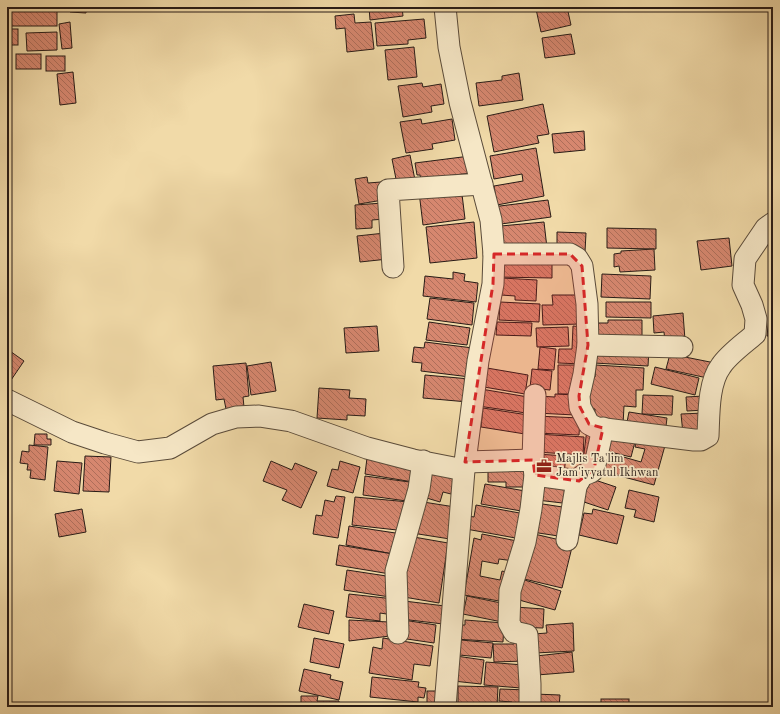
<svg xmlns="http://www.w3.org/2000/svg" width="780" height="714" viewBox="0 0 780 714" font-family="'Old Standard TT',serif">
  <style>
    .building { fill: url(#building-back-hatch); stroke: #281b16 }
    .lines { fill: none; stroke-linecap: round; stroke-linejoin: round }
    .minor-casing { stroke: #5a4b3a; stroke-width: 23 }
    .minor { stroke: #f6e7c6; stroke-width: 21 }
    .marked { fill: #d62828; fill-opacity: 0.2; stroke: #d62828; stroke-width: 3; stroke-dasharray: 8 5; stroke-linejoin: round }
    .labels { text-anchor: middle; dominant-baseline: central; stroke-width: 3.5; stroke-linejoin: round; paint-order: stroke }
    .poi-label { font-size: 12px; fill: #281b16; stroke: #f6e7c6; text-anchor: start }
  </style>
  <defs>
    <pattern id="building-back-hatch" width="6" height="6" patternUnits="userSpaceOnUse"><rect width="6" height="6" fill="#d6876f"/><path d="M-1 5l2 2M0 0l6 6M5-1l2 2" fill="none" stroke="#ae6e5a"/></pattern>
  </defs>
  <rect width="100%" height="100%" fill="#f1daa8"/>
  <filter id="stains"><feTurbulence type="fractalNoise" baseFrequency=".005" numOctaves="4"/><feColorMatrix values="0 0 0 0 .2 0 0 0 0 .09 0 0 0 0 .02 0 0 0 .5 -.17"/></filter>
  <radialGradient id="worn" r=".72"><stop offset=".6" stop-color="#630" stop-opacity="0"/><stop offset="1" stop-color="#630" stop-opacity=".3"/></radialGradient>
  <g class="building">
    <rect x="7" y="7" width="50" height="19"/>
    <path d="M70 7H86V13L70 12Z"/>
    <path d="M369 7H402L403 16 370 20Z"/>
    <path d="M543 7H567L571 25 541 32 536 9Z"/>
    <path d="M354 14 355 23 371 22 374 49 347 52 345 28 336 29 335 16Z"/>
    <path d="M424 19 426 38 408 40V44L377 46 375 23Z"/>
    <path d="M70 22 72 48 62 49 59 24Z"/>
    <rect x="7" y="29" width="11" height="16"/>
    <path d="M57 32V50L27 51 26 33Z"/>
    <path d="M571 34 575 54 545 58 542 38Z"/>
    <path d="M414 47 417 77 388 80 385 50Z"/>
    <rect x="16" y="54" width="25" height="15"/>
    <rect x="46" y="56" width="19" height="15"/>
    <path d="M73 72 76 103 60 105 57 74Z"/>
    <path d="M519 73 523 100 479 106 476 83 502 80V76Z"/>
    <path d="M422 83 423 87 441 84 444 104 431 106 432 112 403 117 398 86Z"/>
    <path d="M543 104 549 134 537 136 539 143 494 152 487 116Z"/>
    <path d="M421 119 422 124 452 119 455 140 432 144 433 149 406 153 400 122Z"/>
    <path d="M584 131 585 150 554 153 552 134Z"/>
    <path d="M536 148 544 196 497 205 494 186 523 181 522 174 494 179 490 156Z"/>
    <path d="M410 155 415 180 397 184 392 159Z"/>
    <path d="M470 156 472 173 445 176 422 183 420 175H417L415 163Z"/>
    <path d="M367 177 368 183 381 182 383 200 359 204 355 179Z"/>
    <path d="M461 186 465 219 423 225 419 192Z"/>
    <path d="M548 200 551 217 494 225 492 207Z"/>
    <path d="M383 203 385 219 372 220V228L356 229 355 205Z"/>
    <path d="M474 222 477 258 430 263 426 227Z"/>
    <path d="M544 222 547 248 503 252 501 226Z"/>
    <path d="M607 228 656 229V249L607 248Z"/>
    <path d="M557 232 586 233 585 252 557 251Z"/>
    <path d="M385 233 388 259 360 262 357 236Z"/>
    <path d="M729 238 732 266 701 270 697 241Z"/>
    <path d="M654 249 655 270 620 272 619 266 614 267V254L621 253V251Z"/>
    <path d="M497 255 552 257V278L496 277Z"/>
    <path d="M453 272 465 274 464 281 478 283 476 302 423 296 425 276 453 279Z"/>
    <path d="M602 274 651 276 650 299 601 297Z"/>
    <path d="M502 278 537 280 536 301 515 300V296L501 295Z"/>
    <path d="M552 295H581V324L543 325 542 305H553Z"/>
    <path d="M430 298 474 303 472 325 427 319Z"/>
    <path d="M500 302 540 304 539 322 499 320Z"/>
    <path d="M606 302H651V318L606 317Z"/>
    <path d="M770 308H773V336H767Z"/>
    <path d="M683 313 685 340 665 342 664 332 654 333 653 316Z"/>
    <path d="M608 320H642V344H597V323H608Z"/>
    <path d="M429 322 470 328 467 345 426 340Z"/>
    <path d="M497 322 532 323 531 336 496 335Z"/>
    <path d="M377 326 379 351 346 353 344 328Z"/>
    <path d="M573 326 583 327V364L558 363 559 349H572Z"/>
    <path d="M568 327 569 346 537 347 536 328Z"/>
    <path d="M425 342 473 348 470 377 421 371 422 363 412 362 414 347 424 348Z"/>
    <path d="M594 346 649 349 648 366 594 363Z"/>
    <path d="M540 347 556 349 554 370 538 369Z"/>
    <path d="M7 349 24 361 7 386Z"/>
    <path d="M670 354 715 363 712 379 666 369Z"/>
    <path d="M271 362 276 391 251 395 247 366Z"/>
    <path d="M246 363 249 396 243 397 244 407 226 409 224 399 216 400 213 366Z"/>
    <path d="M558 365H577L576 394H558Z"/>
    <path d="M596 365 644 368 643 390H636V407L624 406 623 425 594 424 595 409H583L589 376 595 377Z"/>
    <path d="M655 367 699 378 695 395 651 384Z"/>
    <path d="M487 368 528 375 525 394 484 387Z"/>
    <path d="M532 369 552 371 550 390 530 388Z"/>
    <path d="M425 375 470 379 468 402 423 398Z"/>
    <path d="M319 388 350 390 349 398 366 399 365 416 347 415V420L317 418Z"/>
    <path d="M481 389 528 397 526 413 478 406Z"/>
    <path d="M555 394 576 395 575 415 536 413 537 396 555 397Z"/>
    <path d="M643 395 673 396 672 415 642 414Z"/>
    <path d="M704 396 705 410 687 411 686 397Z"/>
    <path d="M483 408 528 415 525 434 481 427Z"/>
    <path d="M629 412 667 418 665 434 626 427Z"/>
    <path d="M704 413 705 432 683 434 681 414Z"/>
    <path d="M536 416 580 418 579 435 536 433Z"/>
    <path d="M587 429 598 430 592 470 582 469Z"/>
    <path d="M611 432 636 438 631 457 606 451Z"/>
    <path d="M35 434H47V439H51V445H34Z"/>
    <path d="M537 434 584 437 583 455 536 452Z"/>
    <path d="M638 434 666 442 654 485 601 471 606 452 641 462 645 449 635 447Z"/>
    <path d="M29 445 48 447 45 480 30 478 31 470H27L28 464 20 463 22 451 29 452Z"/>
    <path d="M537 454 566 456 564 474 536 472Z"/>
    <path d="M85 456 111 457 109 492 83 491Z"/>
    <path d="M367 458 416 466 413 482 365 474Z"/>
    <path d="M57 461 82 463 79 494 54 491Z"/>
    <path d="M271 461 292 470 295 463 317 472 301 508 282 500 287 490 263 481Z"/>
    <path d="M340 461 360 467 353 493 327 486 332 469 338 470Z"/>
    <path d="M488 463 532 464 531 487H506V482H488Z"/>
    <path d="M427 471 459 479 455 495 443 492 440 502 420 496Z"/>
    <path d="M365 476 417 483 414 502 363 495Z"/>
    <path d="M540 478 573 482 571 504 537 500Z"/>
    <path d="M589 478 616 487 608 510 581 501Z"/>
    <path d="M485 484 531 492 527 512 481 504Z"/>
    <path d="M629 490 659 497 654 522 634 517 636 510 625 508Z"/>
    <path d="M336 496 345 497 338 538 313 534 316 515 322 516 325 500 334 502Z"/>
    <path d="M355 497 409 502 406 531 352 525Z"/>
    <path d="M417 501 455 507 450 539 412 533Z"/>
    <path d="M536 503 569 508 565 537 532 532Z"/>
    <path d="M476 505 525 514 521 539 466 529 468 516 474 517Z"/>
    <path d="M82 509 86 532 59 537 55 514Z"/>
    <path d="M593 509 624 516 617 544 579 535 584 513 592 514Z"/>
    <path d="M349 526 402 534 393 554 346 545Z"/>
    <path d="M530 533 573 543 562 588 520 578Z"/>
    <path d="M482 534 517 541 514 561 499 559 498 564 482 561 480 576 500 580 502 571 510 573 505 602 464 595 474 538 481 540Z"/>
    <path d="M408 536 448 543 439 603 398 596Z"/>
    <path d="M339 545 393 554 390 574 336 565Z"/>
    <path d="M347 570 393 577 390 597 344 590Z"/>
    <path d="M518 578 561 591 555 610 512 598Z"/>
    <path d="M349 594 394 599 393 615 380 613V621L346 617Z"/>
    <path d="M467 596 506 604 502 622 463 614Z"/>
    <path d="M404 601 445 606 443 624 401 619Z"/>
    <path d="M304 604 334 611 329 634 298 627Z"/>
    <path d="M515 607 544 609 543 628 514 627Z"/>
    <path d="M349 620 389 622 390 636 349 641Z"/>
    <path d="M403 620 436 625 434 643 400 638Z"/>
    <path d="M465 620 504 623 503 642 455 639 456 625H465Z"/>
    <path d="M573 623 574 651 535 653 534 634 547 633 546 625Z"/>
    <path d="M314 638 344 644 339 668 310 662Z"/>
    <path d="M383 638 433 646 430 666 414 664 412 680 369 673 373 647 382 649Z"/>
    <path d="M514 639H525V661L494 662 493 644H514Z"/>
    <path d="M461 640 493 643 491 658 459 655Z"/>
    <path d="M572 652 574 672 537 675 536 656Z"/>
    <path d="M456 656 484 660 481 684 453 681Z"/>
    <path d="M486 662 523 665 521 688 484 685Z"/>
    <path d="M304 669 331 675 330 679 343 682 339 700 299 691Z"/>
    <path d="M372 677 419 682 418 687 426 688 424 698 418 697V702L370 697Z"/>
    <path d="M458 686 498 687 497 706 458 705Z"/>
    <path d="M500 689 528 690 527 707H512V702L499 701Z"/>
    <rect x="427" y="691" width="14" height="13"/>
    <path d="M534 694 560 695 559 707H534Z"/>
    <path d="M301 696H318L317 701H339V707H301Z"/>
    <rect x="601" y="699" width="28" height="8"/>
    <rect x="385" y="703" width="31" height="4"/>
    <rect x="499" y="703" width="11" height="4"/>
  </g>
  <g class="lines">
    <g class="minor-casing">
      <g id="minor">
        <path d="M445 7 449 47 460 102 491 220 494 254 493 284 478 361 464 470 445 707"/>
        <path d="M494 254H570L577 258 582 266 587 304 588 345 584 374 579 396 580 407 589 424 597 428 694 440H701L708 436C709 415 708 383 721 366 729 354 745 343 755 334L756 319 752 305 743 285 745 259 766 228 773 223"/>
        <path d="M393 267 388 190 482 184"/>
        <path d="M588 345 682 347"/>
        <path d="M7 400 72 432 105 443 138 452 170 448 212 424 236 417 259 416 291 421 367 448 413 460 464 470"/>
        <path d="M533 460 535 395"/>
        <path d="M465 462 533 460 535 475 531 509 525 542 510 591 509 623 514 632 527 635 530 684V707"/>
        <path d="M535 475 579 481"/>
        <path d="M567 540 576 487C578 482 580 476 586 474 590 472 591 473 594 469L603 428"/>
        <path d="M398 633 396 571 419 489 423 461"/>
      </g>
    </g>
    <use href="#minor" class="minor"/>
  </g>
  <path class="marked" d="M494 254H570L582 266 588 345 579 396 580 407 589 424 603 428 594 469 579 481 535 475 533 460 465 462 493 284Z"/>
  <defs>
    <g id="office-bare" transform="scale(1.2)"><path d="M-6-3h4V-5.5h4V-3h4V5H-6ZM-1-4.5V-3h2v-1.5ZM-6 0V1H6V0Z" fill="#8f2418" stroke="#f6e7c6" stroke-width="2.5" paint-order="stroke"/></g>
  </defs>
  <g fill-rule="evenodd">
    <use href="#office-bare" x="544" y="466"/>
  </g>
  <g class="labels">
    <g class="poi-label">
      <text x="556" y="459">Majlis Ta'lim<tspan x="556" dy="14">Jam'iyyatul Ikhwan</tspan></text>
    </g>
  </g>
  <rect width="780" height="714" fill="none" stroke="#f1daa8" stroke-width="24"/>
  <rect x="8" y="8" width="764" height="698" fill="none" stroke="#281b16" stroke-width="2"/>
  <rect x="12" y="12" width="756" height="690" fill="none" stroke="#281b16"/>
  <rect width="100%" height="100%" filter="url(#stains)"/>
  <rect width="100%" height="100%" fill="url(#worn)"/>
</svg>
